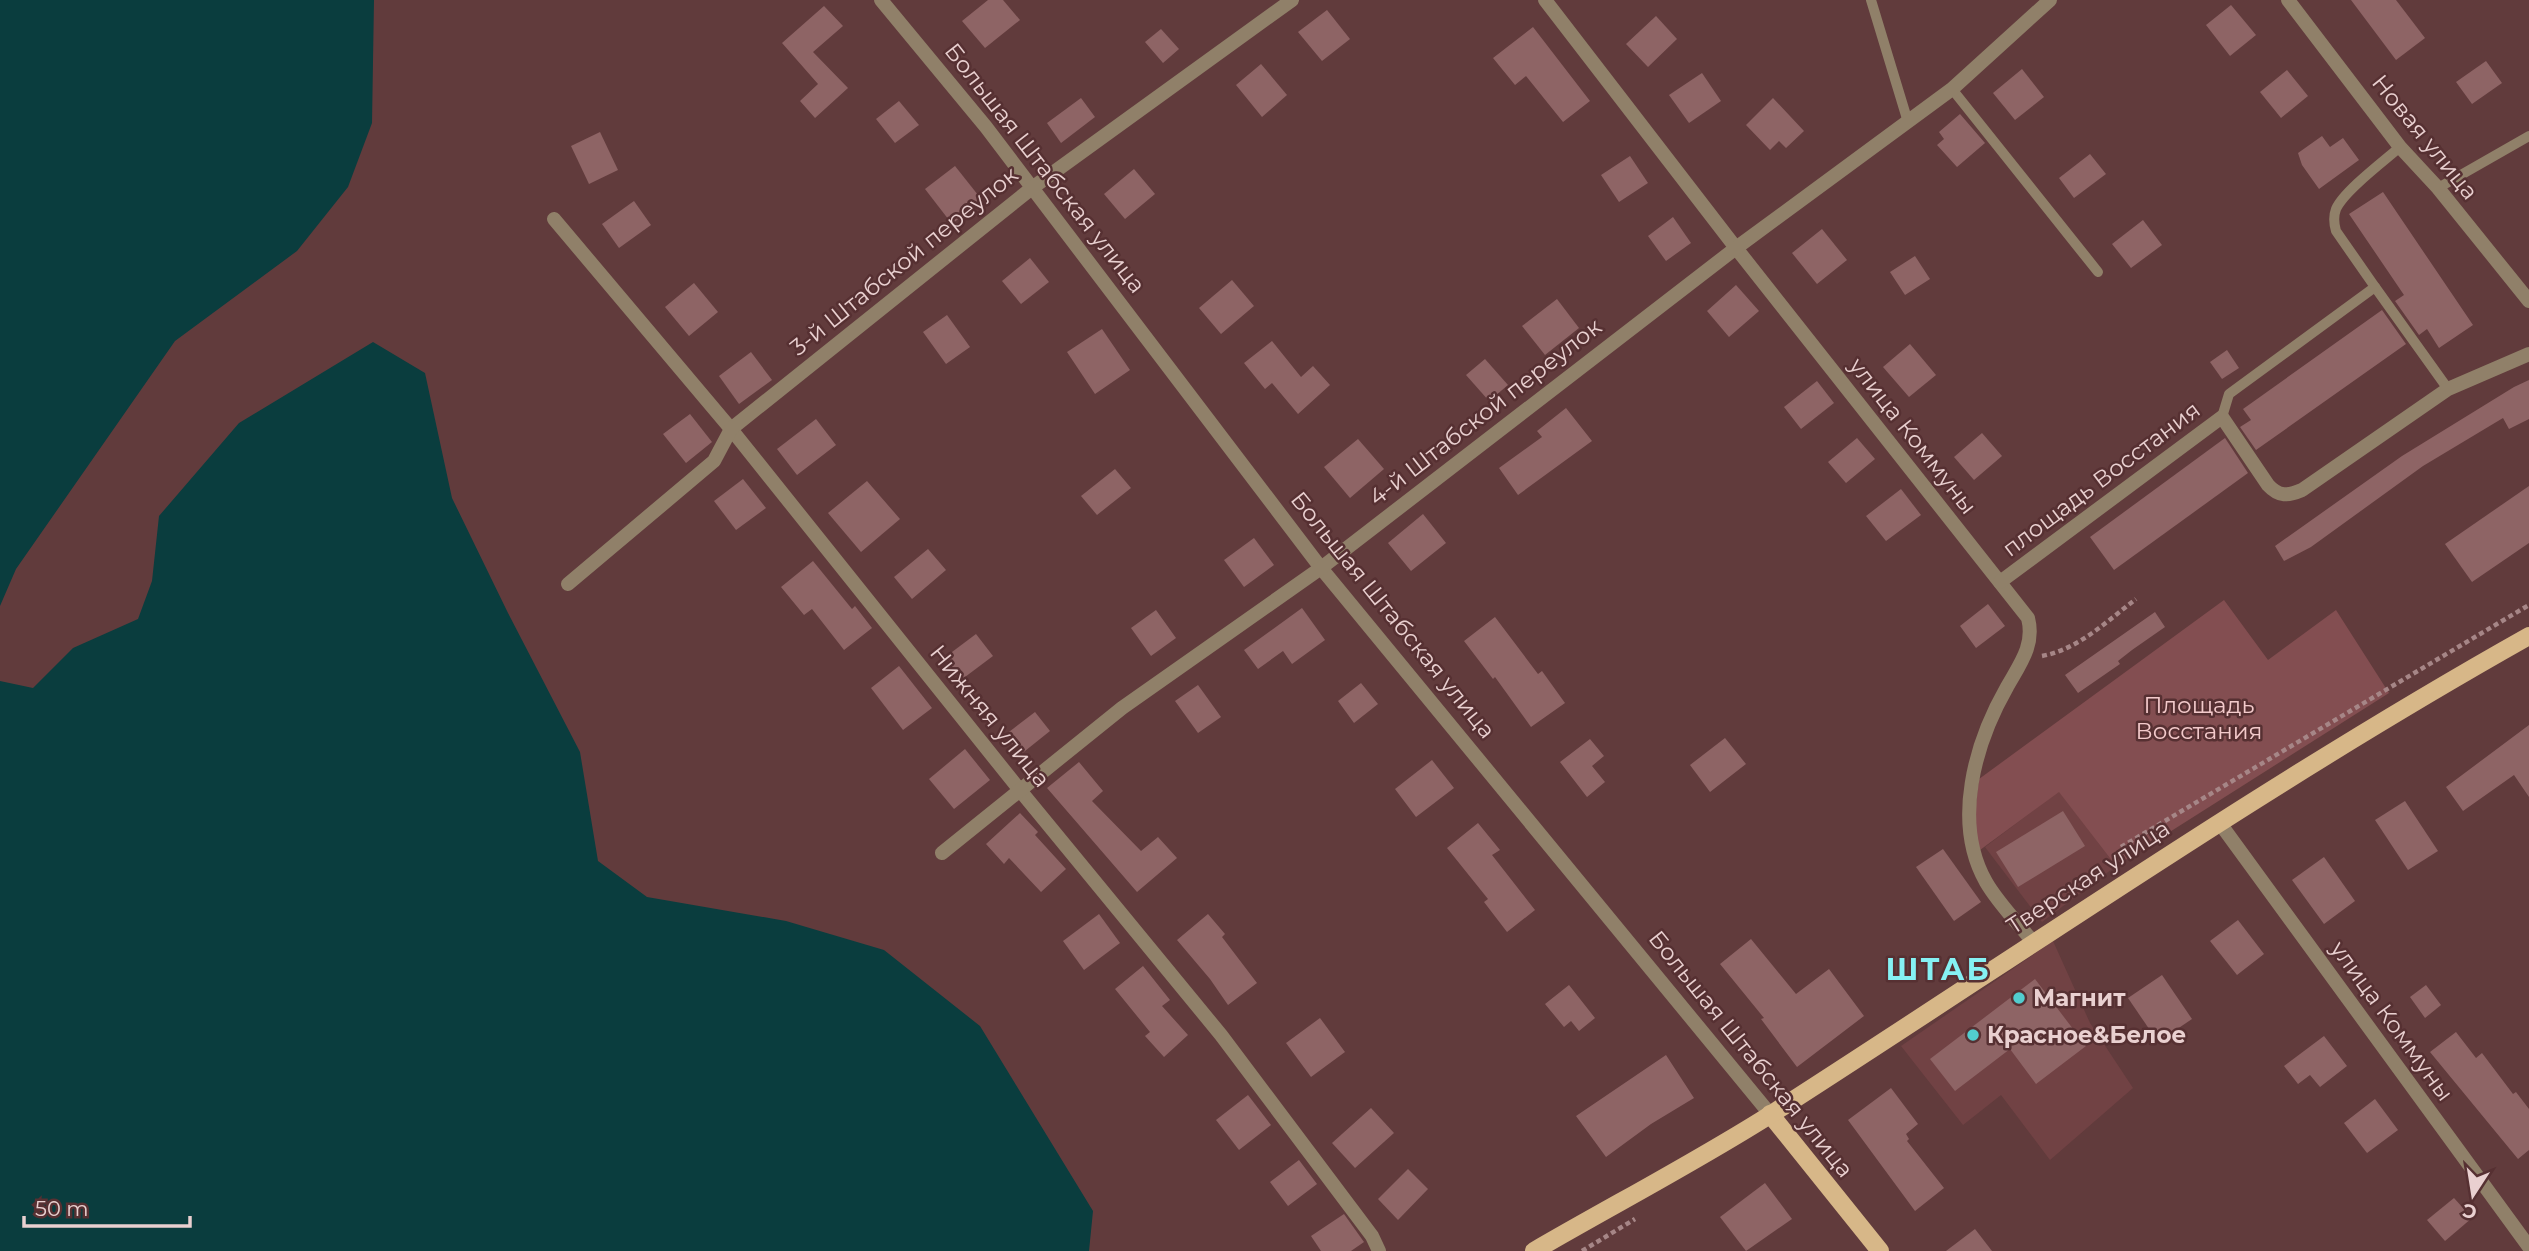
<svg xmlns="http://www.w3.org/2000/svg" width="2529" height="1251" viewBox="0 0 2529 1251" font-family="Montserrat,sans-serif">
  <style>
    .built { fill: #714244 }
    .green { fill: #834e51 }
    .water { fill: #0a3d3e }
    .building { fill: #8e6465 }
    .lines { fill: none; stroke-linecap: round; stroke-linejoin: round }
    .path { stroke: #a68687; stroke-width: 4.5; stroke-dasharray: 5 3.5; stroke-linecap: butt }
    .service { stroke: #908069; stroke-width: 10 }
    .minor { stroke: #908069; stroke-width: 14 }
    .primary { stroke: #d7b788; stroke-width: 18 }
    .poi-dot { fill: #52cdcf; stroke: #563032; stroke-width: 2.5 }
    .labels { text-anchor: middle; dominant-baseline: central; stroke-width: 5; stroke-linejoin: round; paint-order: stroke }
    .street-label { font-size: 23px; fill: #e9d0d0; stroke: #563032 }
    .park-label { font-size: 23px; fill: #f3cacb; stroke: #563032 }
    .poi-label { font-size: 23px; font-weight: bold; fill: #e9d0d0; stroke: #563032; text-anchor: start }
    .district-label { font-size: 30px; font-weight: bold; letter-spacing: 2px; fill: #85f1f3; stroke: #563032 }
  </style>
  <rect width="100%" height="100%" fill="#613b3c"/>
  <g class="built">
    <path d="M2059 791 2116 866 2042 922 1985 847Z"/>
    <path d="M2053 941 2090 1023 2133 1088 2050 1160 2001 1095 1963 1125 1901 1046Z"/>
  </g>
  <path class="green" d="M2224 600 2268 660 2336 610 2389 693 2116 866 2059 792 1980 850 1973 829 1979 779Z"/>
  <g class="water">
    <path d="M0 0H374L372 123 348 187 297 251 175 341 16 569 0 606Z"/>
    <path d="M373 342 425 373 452 498 508 613 580 752 598 861 647 897 786 921 884 950 980 1026 1093 1211 1089 1251H0V681L33 688 73 648 138 619 152 581 159 516 239 423Z"/>
  </g>
  <g class="building">
    <path d="M988 0H1003L1020 20 985 48 962 21Z"/>
    <path d="M2351 0H2396L2425 38 2396 60Z"/>
    <path d="M2231 5 2256 35 2230 56 2206 25Z"/>
    <path d="M824 6 843 26 813 52 848 88 815 118 800 101 818 84 782 43Z"/>
    <path d="M1327 10 1350 39 1322 61 1298 32Z"/>
    <path d="M1656 16 1677 39 1648 67 1626 44Z"/>
    <path d="M1533 27 1590 101 1563 122 1526 76 1515 85 1493 58Z"/>
    <path d="M1161 29 1179 49 1163 63 1145 42Z"/>
    <path d="M2486 61 2502 83 2472 104 2456 82Z"/>
    <path d="M1261 64 1287 95 1262 117 1236 85Z"/>
    <path d="M2022 69 2044 97 2015 120 1993 93Z"/>
    <path d="M2287 70 2308 96 2281 118 2260 92Z"/>
    <path d="M1702 73 1721 101 1689 123 1669 95Z"/>
    <path d="M1081 98 1095 117 1061 143 1047 123Z"/>
    <path d="M1773 98 1804 131 1786 148 1779 141 1770 150 1746 125Z"/>
    <path d="M899 101 919 125 895 143 876 119Z"/>
    <path d="M1960 114 1985 143 1957 167 1937 145 1944 139 1939 132Z"/>
    <path d="M600 132 618 170 589 184 571 146Z"/>
    <path d="M2322 136 2330 147 2343 138 2359 160 2319 189 2302 165 2298 153Z"/>
    <path d="M2090 154 2106 174 2074 198 2059 178Z"/>
    <path d="M1630 156 1648 183 1619 202 1601 175Z"/>
    <path d="M955 166 982 200 952 224 925 189Z"/>
    <path d="M1134 169 1155 194 1125 219 1104 194Z"/>
    <path d="M2383 192 2473 325 2439 348 2427 329 2419 335 2395 301 2404 295 2349 214Z"/>
    <path d="M634 201 651 225 619 248 602 224Z"/>
    <path d="M1673 217 1691 243 1666 261 1648 236Z"/>
    <path d="M2143 220 2162 245 2131 268 2112 244Z"/>
    <path d="M1822 229 1847 260 1817 284 1792 253Z"/>
    <path d="M1915 256 1930 279 1905 295 1890 272Z"/>
    <path d="M1030 258 1049 282 1021 304 1002 281Z"/>
    <path d="M1232 280 1254 306 1221 334 1199 308Z"/>
    <path d="M694 283 718 312 689 336 665 307Z"/>
    <path d="M1736 285 1759 311 1729 337 1707 311Z"/>
    <path d="M1557 299 1579 328 1545 355 1522 326Z"/>
    <path d="M2382 310 2406 344 2256 450 2240 427 2251 420 2243 409Z"/>
    <path d="M947 315 970 347 946 364 923 332Z"/>
    <path d="M1102 329 1130 370 1095 394 1067 352Z"/>
    <path d="M1272 341 1301 377 1313 366 1330 385 1298 414 1272 383 1265 389 1244 363Z"/>
    <path d="M1910 344 1936 375 1909 397 1883 367Z"/>
    <path d="M2227 350 2239 368 2222 379 2210 362Z"/>
    <path d="M751 352 772 380 739 404 719 376Z"/>
    <path d="M1485 359 1508 385 1489 401 1466 375Z"/>
    <path d="M2529 380V419L2509 429 2503 418 2423 466 2311 547 2284 561 2275 546 2402 456 2514 387Z"/>
    <path d="M1817 381 1834 403 1801 429 1784 407Z"/>
    <path d="M1566 408 1592 441 1518 495 1499 468 1542 437 1537 431Z"/>
    <path d="M690 414 712 442 686 463 663 434Z"/>
    <path d="M816 419 836 445 797 475 777 449Z"/>
    <path d="M1982 433 2002 456 1974 480 1954 457Z"/>
    <path d="M1857 438 1875 459 1846 483 1828 462Z"/>
    <path d="M2225 438 2248 473 2114 570 2090 537Z"/>
    <path d="M1358 439 1384 469 1350 498 1324 467Z"/>
    <path d="M1115 469 1131 488 1097 515 1081 496Z"/>
    <path d="M743 479 766 508 736 530 714 501Z"/>
    <path d="M867 481 900 519 861 552 828 513Z"/>
    <path d="M2529 486V543L2472 582 2445 544Z"/>
    <path d="M1901 489 1921 515 1886 541 1866 516Z"/>
    <path d="M1423 514 1446 543 1411 571 1388 543Z"/>
    <path d="M1254 538 1274 565 1244 587 1224 560Z"/>
    <path d="M928 549 946 570 912 599 894 577Z"/>
    <path d="M813 561 852 609 855 606 872 628 844 650 812 609 804 615 781 587Z"/>
    <path d="M1988 604 2005 626 1976 648 1960 626Z"/>
    <path d="M1302 608 1325 640 1292 664 1283 651 1258 669 1244 650Z"/>
    <path d="M1156 610 1176 638 1151 656 1131 628Z"/>
    <path d="M2155 612 2165 627 2132 650 2118 661 2120 664 2078 693 2065 675Z"/>
    <path d="M1495 617 1538 674 1542 671 1565 703 1531 727 1495 677 1493 679 1464 641Z"/>
    <path d="M976 634 993 656 961 680 944 658Z"/>
    <path d="M899 666 932 708 903 730 871 688Z"/>
    <path d="M1361 683 1378 704 1354 723 1338 701Z"/>
    <path d="M1198 685 1221 717 1198 733 1175 701Z"/>
    <path d="M1035 712 1050 731 1020 755 1005 735Z"/>
    <path d="M2529 725V797L2514 775 2463 811 2446 787Z"/>
    <path d="M1725 738 1746 764 1710 792 1690 765Z"/>
    <path d="M1590 739 1604 756 1592 766 1605 782 1587 797 1560 762Z"/>
    <path d="M965 749 990 780 954 809 929 779Z"/>
    <path d="M1432 760 1454 788 1416 817 1395 789Z"/>
    <path d="M1079 762 1103 791 1092 801 1141 851 1158 837 1177 858 1137 892 1047 788Z"/>
    <path d="M2405 801 2438 851 2408 870 2375 820Z"/>
    <path d="M2063 811 2085 846 2018 887 1996 852Z"/>
    <path d="M1020 813 1038 832 1035 835 1066 869 1041 892 1009 858 1004 864 986 844Z"/>
    <path d="M1478 823 1500 850 1492 855 1535 910 1507 932 1484 902 1488 899 1447 848Z"/>
    <path d="M1943 849 1981 902 1954 921 1916 867Z"/>
    <path d="M2324 857 2355 901 2324 924 2292 880Z"/>
    <path d="M1099 914 1120 943 1084 970 1063 941Z"/>
    <path d="M1208 914 1225 934 1222 937 1257 983 1228 1005 1210 979 1177 940Z"/>
    <path d="M2238 920 2264 954 2237 975 2210 941Z"/>
    <path d="M1751 939 1796 994 1829 969 1864 1016 1797 1067 1761 1019 1764 1018 1720 964Z"/>
    <path d="M1143 966 1170 1000 1162 1006 1188 1035 1164 1057 1145 1036 1150 1032 1115 989Z"/>
    <path d="M2162 975 2192 1019 2158 1042 2128 998Z"/>
    <path d="M2035 979 2086 1046 2036 1084 2010 1049 1955 1091 1930 1059Z"/>
    <path d="M1569 985 1595 1018 1579 1031 1571 1021 1564 1027 1545 1004Z"/>
    <path d="M2426 985 2441 1005 2425 1018 2410 997Z"/>
    <path d="M1320 1018 1345 1052 1311 1077 1286 1043Z"/>
    <path d="M2456 1032 2476 1058 2482 1053 2513 1094 2516 1092 2529 1109V1150L2518 1159 2430 1052Z"/>
    <path d="M2324 1036 2347 1066 2320 1087 2310 1075 2298 1084 2284 1066Z"/>
    <path d="M1666 1055 1694 1098 1651 1124 1606 1157 1576 1116Z"/>
    <path d="M1891 1088 1918 1124 1906 1134 1909 1139 1907 1141 1944 1188 1915 1211 1848 1120Z"/>
    <path d="M1248 1095 1271 1125 1239 1150 1216 1120Z"/>
    <path d="M2375 1099 2398 1130 2367 1153 2344 1123Z"/>
    <path d="M1371 1108 1394 1133 1355 1168 1332 1143Z"/>
    <path d="M1299 1160 1317 1184 1288 1206 1270 1182Z"/>
    <path d="M1408 1169 1428 1189 1398 1220 1378 1199Z"/>
    <path d="M1765 1183 1792 1219 1746 1251 1720 1217Z"/>
    <path d="M2454 1198 2472 1218 2445 1241 2427 1220Z"/>
    <path d="M1344 1214 1364 1242 1351 1251H1321L1311 1236Z"/>
    <path d="M1975 1229 1992 1251H1946Z"/>
  </g>
  <g class="lines">
    <g class="path">
      <path d="M2042 656C2079 649 2107 621 2136 599"/>
      <path d="M2121 847 2529 605"/>
      <path d="M1582 1251 1635 1219"/>
    </g>
    <g class="service">
      <path d="M1871 0 1908 122"/>
      <path d="M1952 89 2098 272"/>
      <path d="M2438 188 2529 136"/>
      <path d="M2375 287 2448 389"/>
      <path d="M2222 417 2229 394 2375 287 2336 231C2334 224 2333 217 2336 209 2344 191 2384 161 2400 147"/>
    </g>
    <g class="minor">
      <path d="M881 0 986 127 1321 568 1770 1114"/>
      <path d="M1545 0 1736 248 2028 618C2035 645 2020 664 2007 687 1975 743 1952 822 1986 882 1998 903 2018 923 2033 942"/>
      <path d="M2288 0 2400 147 2438 188 2529 301"/>
      <path d="M554 219 731 429 1019 789 1221 1035 1372 1236 1379 1251"/>
      <path d="M2000 582 2222 417 2268 485C2279 497 2288 496 2302 490L2448 389 2529 354"/>
      <path d="M568 584 714 461 731 429 1032 188 1292 0"/>
      <path d="M2219 822 2529 1247"/>
      <path d="M942 853 1122 708 1321 568 1736 248 1952 89 2050 0"/>
    </g>
    <g class="primary">
      <path d="M1770 1114 1880 1251"/>
      <path d="M1534 1251C1613 1205 1696 1162 1773 1113 2024 952 2269 782 2529 636"/>
    </g>
  </g>
  <g class="poi-dot">
    <circle cx="2019" cy="998" r="7"/>
    <circle cx="1973" cy="1035" r="7"/>
  </g>
  <g class="labels">
    <g class="street-label">
      <text transform="translate(2425 137) rotate(51)">Новая улица</text>
      <text transform="translate(1045 168) rotate(52)">Большая Штабская улица</text>
      <text transform="translate(904 261) rotate(-39)">3-й Штабской переулок</text>
      <text transform="translate(1485 412) rotate(-38)">4-й Штабской переулок</text>
      <text transform="translate(1913 436) rotate(52)">улица Коммуны</text>
      <text transform="translate(2101 479) rotate(-37)">площадь Восстания</text>
      <text transform="translate(1393 615) rotate(51)">Большая Штабская улица</text>
      <text transform="translate(990 716) rotate(51)">Нижняя улица</text>
      <text transform="translate(2088 877) rotate(-33)">Тверская улица</text>
      <text transform="translate(2392 1021) rotate(54)">улица Коммуны</text>
      <text transform="translate(1751 1054) rotate(51)">Большая Штабская улица</text>
    </g>
    <g class="park-label">
      <text x="2199" y="705">Площадь<tspan x="2199" dy="26">Восстания</tspan></text>
    </g>
    <g class="poi-label">
      <text x="2033" y="998">Магнит</text>
      <text x="1987" y="1035">Красное&amp;Белое</text>
    </g>
    <g class="district-label">
      <text x="1938" y="969">ШТАБ</text>
    </g>
  </g>
  <g transform="translate(2473 1195) rotate(192)" stroke="#563032" stroke-width="5" paint-order="stroke">
  <path d="M0-5L12 26L0 18L-12 26Z" fill="#e9d0d0"/>
  <text y="-10" font-size="19" font-weight="bold" text-anchor="middle" fill="#e9d0d0">С</text>
  </g>
  <path d="M24 1216v10h166v-10" fill="none" stroke="#e9d0d0" stroke-width="3.5"/>
  <text x="35" y="1216" font-size="21" fill="#e9d0d0" stroke="#563032" stroke-width="5" paint-order="stroke">50 m</text>
</svg>
